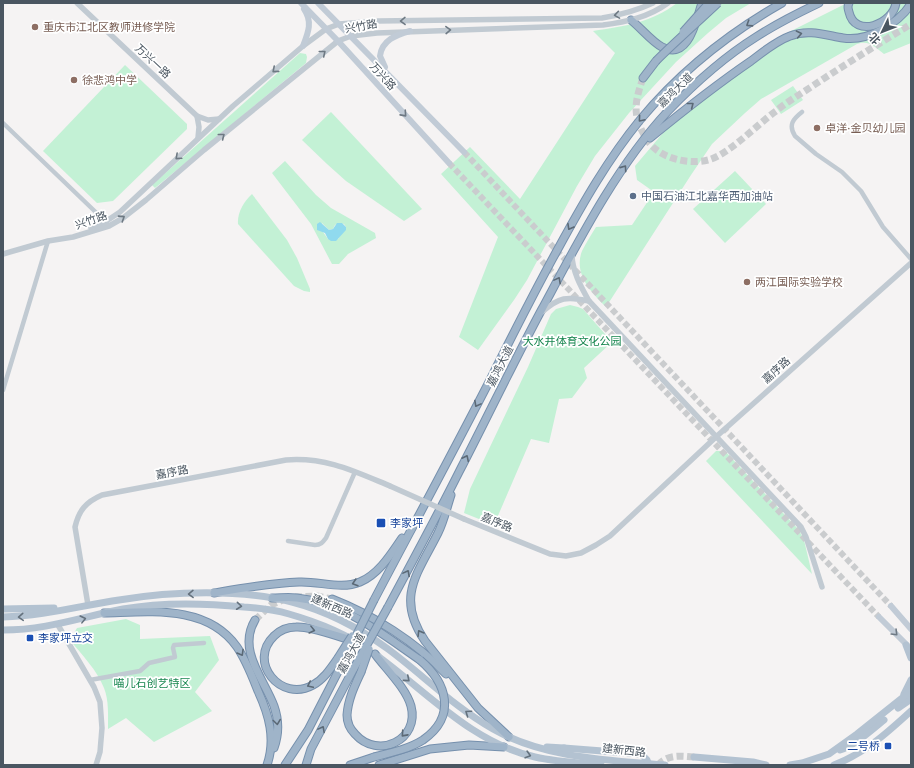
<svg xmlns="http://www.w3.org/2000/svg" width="914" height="768" viewBox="0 0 914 768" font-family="'IBM Plex Sans','Noto Sans SC',sans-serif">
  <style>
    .green { fill: #c3f1d5; fill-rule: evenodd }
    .water { fill: #90daee }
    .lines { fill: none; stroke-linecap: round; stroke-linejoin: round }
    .secondary-tunnel { stroke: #caccce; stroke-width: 6; stroke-dasharray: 6 3; stroke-linecap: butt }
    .primary-tunnel { stroke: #caccce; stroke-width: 7; stroke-dasharray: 7 3.5; stroke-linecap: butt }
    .trunk-tunnel { stroke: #caccce; stroke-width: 7; stroke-dasharray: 7 3.5; stroke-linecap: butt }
    .trunk-casing { stroke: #7690ad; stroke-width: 9 }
    .minor { stroke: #c1cad2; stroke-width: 4.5 }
    .tertiary { stroke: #c1cad2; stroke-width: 5.5 }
    .secondary { stroke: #c1cbd6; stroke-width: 6 }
    .primary { stroke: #b3c2d1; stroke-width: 7 }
    .trunk { stroke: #9fb4c9; stroke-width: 7 }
    .trunk-bridge-casing { stroke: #7690ad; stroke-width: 9; stroke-linecap: butt }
    .tertiary-bridge { stroke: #c1cad2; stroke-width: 5.5 }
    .primary-bridge { stroke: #b3c2d1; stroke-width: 7 }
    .trunk-bridge { stroke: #9fb4c9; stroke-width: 7 }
    .oneway { stroke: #6e7983 }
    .oneway2 { stroke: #5b6976 }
    .oneway3 { stroke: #6e7984 }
    .oneway4 { stroke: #64717d }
    .education-dot { fill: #8d6e63; stroke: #fff; stroke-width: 1.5 }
    .service-dot { fill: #5c6f8a; stroke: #fff; stroke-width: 1.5 }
    .transit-dot { fill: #1a4fb4; stroke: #fff; stroke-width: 1.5 }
    .labels { text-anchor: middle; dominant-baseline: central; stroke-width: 3.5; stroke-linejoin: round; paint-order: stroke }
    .street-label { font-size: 11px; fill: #4a5661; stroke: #fff }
    .education-label { font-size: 11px; fill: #785e54; stroke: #fff; text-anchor: start }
    .service-label { font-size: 11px; fill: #4e5e75; stroke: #fff; text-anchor: start }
    .park-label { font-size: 11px; fill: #17864f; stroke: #fff }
    .transit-label { font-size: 11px; fill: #164399; stroke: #fff; text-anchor: start }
  </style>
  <rect width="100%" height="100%" fill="#f5f3f3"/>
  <g class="green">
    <path d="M677 3H751L726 18 708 33 676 62 629 113 595 156 577 186 527 280 514 300 478 350 459 337 498 237 441 174 470 147 520 199 615 53 593 31C625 26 651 23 677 3Z"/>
    <path d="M847 3H911V43L884 54C874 47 870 40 857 44L761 99 745 113 712 144 691 175 606 307C592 293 573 274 582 251 586 243 591 235 596 227L632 225 654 192 637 180 635 166 668 127 715 83 735 67 783 35Z"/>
    <path d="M300 53 306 54 307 57 306 63 155 188 152 185Z"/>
    <path d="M125 65 187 124V129L113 201 97 203 43 151Z"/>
    <path d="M793 86 803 100 781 114 771 100Z"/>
    <path d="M331 112 422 209 404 221 346 181 327 164 302 140Z"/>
    <path d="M285 161 316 195 331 208 375 233 376 238 348 254 339 264H332L311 224 272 173ZM322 223 329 230 333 229 335 225 339 223 344 224 346 227 338 239H328L323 232Z"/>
    <path d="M735 171 766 204 725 243 693 209Z"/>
    <path d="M252 194 287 240 297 258 310 289V292L304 291 294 286 238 224C237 213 244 201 252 194Z"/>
    <path d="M570 305 578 307 583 309 612 342 584 368 587 378 572 398 559 399 549 443 531 439 494 525 464 513 470 489 528 367 551 314 556 309Z"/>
    <path d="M716 451H725L799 530 804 540 812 574 706 461Z"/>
    <path d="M126 619 140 625V639L210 636 219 660 195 692 212 711 154 742 126 718 108 729C108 716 109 700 104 688 97 670 82 655 70 640L77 628Z"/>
  </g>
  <path class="water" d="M320 222 329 230 333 229 337 223H342L346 227V230L336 241H331L328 239 325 233 317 230V224Z"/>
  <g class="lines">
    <g class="secondary-tunnel">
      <path d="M464 152 891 606"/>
      <path d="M449 163 879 617"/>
    </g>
    <path class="primary-tunnel" d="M658 765C668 754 681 756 694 757"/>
    <g class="trunk-tunnel">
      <path d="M643 78C634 104 632 117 648 141 659 158 688 165 708 160 728 155 758 124 776 111 787 102 799 95 811 87 844 65 877 45 911 24"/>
      <path d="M295 597 317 596 332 599"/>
      <path d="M255 620 271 605 285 599"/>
    </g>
    <g class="trunk-casing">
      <g id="trunk">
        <path d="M849 3C847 7 848 8 849 12 855 39 893 24 896 3"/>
        <path d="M631 20C641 28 652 42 662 47 689 61 696 20 702 3"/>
        <path d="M643 78 656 61"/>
        <path d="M650 138C683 111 716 85 751 61 763 52 776 41 790 36 808 29 825 35 843 38 867 42 898 24 911 4"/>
        <path d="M451 495C447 507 444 521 438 533 418 573 395 597 425 641L478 708 509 737"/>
        <path d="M214 593C243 588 270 583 299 582 320 581 341 590 360 582 379 574 391 554 402 538"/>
        <path d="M272 598C280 598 289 597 297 598 345 603 382 634 420 660"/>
        <path d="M332 599C373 615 416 642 446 674"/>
        <path d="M374 600C413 526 453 452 491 378 513 334 535 290 559 247 583 203 608 159 640 120 679 73 729 33 782 3"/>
        <path d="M388 607C412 562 436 518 459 472 487 418 513 363 542 309 578 242 616 167 668 111 694 84 724 57 756 37 776 24 798 13 819 3"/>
        <path d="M104 613C149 612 207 604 237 647 246 660 252 676 258 691 269 715 276 739 267 765"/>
        <path d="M255 620C237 650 264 679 274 706 279 720 279 734 274 748"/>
        <path d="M338 658C331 668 324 679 313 685 281 703 247 662 274 636 280 630 287 627 296 627 312 626 338 637 355 641"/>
        <path d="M361 672C355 685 348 699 347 715 347 722 350 729 355 734 378 760 420 740 411 706 406 688 386 669 375 654"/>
        <path d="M285 765 308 730 343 662"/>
        <path d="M306 765 311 749 354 668"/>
        <path d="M350 765 374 757"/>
        <path d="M379 765 430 749 469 745 504 747"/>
      </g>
    </g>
    <g class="minor">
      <path d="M802 112C793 119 788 125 795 136L816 154 842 172 861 191 883 227 911 259"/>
      <path d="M3 123 107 223"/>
      <path d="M3 390 48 241"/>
      <path d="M288 541 315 545C321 545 323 542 326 538L355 472"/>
      <path d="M90 680 140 671 149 663 175 657 173 648 174 645 204 643"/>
    </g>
    <g class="tertiary">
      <path d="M77 3 197 116"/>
      <path d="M198 138 199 127 197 116 208 120 219 119"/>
      <path d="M91 228 105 222 120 212 233 106 303 46 326 29 339 24 378 21 602 18C620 15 636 11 653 3"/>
      <path d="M3 254 48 241 73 237 109 226 123 218 146 200 204 150 338 41 351 36 377 33 603 25C626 22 649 17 668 3"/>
      <path d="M572 254C572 271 581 287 589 301L801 527 806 537 822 587"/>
      <path d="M542 312C559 297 567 296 589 301"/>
      <path d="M464 519 550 554 566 556 581 553 596 545 610 536 717 436 911 263"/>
      <path d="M88 605 75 527C79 510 86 502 102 495L286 460C326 457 354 471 390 486"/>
      <path d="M58 625 94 687 100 702 102 728 100 752 96 765"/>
    </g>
    <g class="secondary">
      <path d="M301 3 338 41 449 163"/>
      <path d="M318 3 464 152"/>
      <path d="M303 46C308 33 313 22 304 9"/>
      <path d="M385 67 380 56C382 40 396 35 410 31"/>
      <path d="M891 606 911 629"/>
      <path d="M879 617 910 648"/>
    </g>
    <g class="primary">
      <path d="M3 609 54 608"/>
      <path d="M3 617C42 616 80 606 119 600 172 591 241 589 292 602 327 611 359 628 388 649 423 675 454 707 493 729 544 758 607 760 665 765"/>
      <path d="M3 630C47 630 81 617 123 609 162 602 204 603 244 607 259 608 275 610 289 614 317 622 345 633 369 650"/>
      <path d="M906 645 911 658"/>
      <path d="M379 657C429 694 473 743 535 757 557 762 579 763 601 765"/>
      <path d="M904 694 911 680"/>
      <path d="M898 708 911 699"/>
      <path d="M547 747 564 748"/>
      <path d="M840 750C857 744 870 731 884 720"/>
      <path d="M694 757 753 762 766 765"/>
      <path d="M790 765 802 763 829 754 857 734 911 691"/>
      <path d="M834 765C865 753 887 733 911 711"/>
    </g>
    <use href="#trunk" class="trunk"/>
    <g class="trunk-bridge-casing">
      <g id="trunk-bridge">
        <path d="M683 32 709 3"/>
        <path d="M656 61C676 41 698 22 718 3"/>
        <path d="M338 658 352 636"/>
        <path d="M343 662 374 600"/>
        <path d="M354 668 388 607"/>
        <path d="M361 672 369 649"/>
        <path d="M374 757C390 753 409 749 423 740 457 716 447 683 420 660"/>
      </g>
    </g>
    <path class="tertiary-bridge" d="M390 486 464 519"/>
    <path class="primary-bridge" d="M564 748 641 754 647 760 649 765"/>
    <use href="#trunk-bridge" class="trunk-bridge"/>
  </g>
  <defs><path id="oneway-chevron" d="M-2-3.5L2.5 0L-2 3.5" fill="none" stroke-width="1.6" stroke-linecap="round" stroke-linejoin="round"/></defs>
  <g class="oneway">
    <use href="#oneway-chevron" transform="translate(617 15) rotate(171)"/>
    <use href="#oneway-chevron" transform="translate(403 21) rotate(179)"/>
    <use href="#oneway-chevron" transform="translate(448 30) rotate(-2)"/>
    <use href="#oneway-chevron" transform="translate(323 53) rotate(-39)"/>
    <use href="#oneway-chevron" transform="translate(275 70) rotate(139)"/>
    <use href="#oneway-chevron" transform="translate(222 136) rotate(-38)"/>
    <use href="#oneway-chevron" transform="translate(178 157) rotate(138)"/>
    <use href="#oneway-chevron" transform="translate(122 218) rotate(-33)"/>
  </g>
  <g class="oneway2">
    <use href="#oneway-chevron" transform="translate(749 24) rotate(147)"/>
    <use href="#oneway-chevron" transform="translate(799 34) rotate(-11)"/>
    <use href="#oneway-chevron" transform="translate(691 105) rotate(-38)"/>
    <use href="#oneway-chevron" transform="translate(641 119) rotate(130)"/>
    <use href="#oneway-chevron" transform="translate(624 168) rotate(-55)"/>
    <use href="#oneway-chevron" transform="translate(570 227) rotate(119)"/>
    <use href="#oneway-chevron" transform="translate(558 280) rotate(-62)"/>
    <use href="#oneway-chevron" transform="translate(477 404) rotate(118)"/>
    <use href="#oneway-chevron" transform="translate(466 458) rotate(-64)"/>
    <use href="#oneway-chevron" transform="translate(407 573) rotate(-62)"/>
    <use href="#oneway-chevron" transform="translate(355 583) rotate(163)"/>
    <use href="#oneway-chevron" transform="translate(312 630) rotate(14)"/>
    <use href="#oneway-chevron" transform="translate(420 633) rotate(-121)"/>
    <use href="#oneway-chevron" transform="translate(241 653) rotate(60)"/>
    <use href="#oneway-chevron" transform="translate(310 685) rotate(155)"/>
    <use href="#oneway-chevron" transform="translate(277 722) rotate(82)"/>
    <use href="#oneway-chevron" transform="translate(322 729) rotate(-62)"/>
    <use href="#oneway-chevron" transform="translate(404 734) rotate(132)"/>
  </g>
  <g class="oneway3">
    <use href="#oneway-chevron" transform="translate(404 114) rotate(48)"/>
    <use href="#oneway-chevron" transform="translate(895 633) rotate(45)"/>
  </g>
  <g class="oneway4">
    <use href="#oneway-chevron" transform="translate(191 594) rotate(179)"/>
    <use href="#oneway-chevron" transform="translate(239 606) rotate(6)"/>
    <use href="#oneway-chevron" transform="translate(21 617) rotate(176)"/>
    <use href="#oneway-chevron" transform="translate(83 619) rotate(-14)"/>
    <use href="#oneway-chevron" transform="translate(407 679) rotate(40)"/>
    <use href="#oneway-chevron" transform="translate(468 713) rotate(-145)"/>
    <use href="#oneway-chevron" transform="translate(528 755) rotate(16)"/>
  </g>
  <g class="education-dot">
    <circle cx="35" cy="27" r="4"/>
    <circle cx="74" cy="80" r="4"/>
    <circle cx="817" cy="128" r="4"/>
    <circle cx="747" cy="282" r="4"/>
  </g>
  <circle class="service-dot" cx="633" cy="196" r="4"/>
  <g class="transit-dot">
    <rect x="376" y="518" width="10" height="10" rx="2"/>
    <rect x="26" y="634" width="8" height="8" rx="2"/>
    <rect x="884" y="742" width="8" height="8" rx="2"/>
  </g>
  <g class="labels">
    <g class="street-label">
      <text transform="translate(361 26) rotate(-10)">兴竹路</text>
      <text transform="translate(153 61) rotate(43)">万兴一路</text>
      <text transform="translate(383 76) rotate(48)">万兴路</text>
      <text transform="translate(675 90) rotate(-44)">嘉鸿大道</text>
      <text transform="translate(91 220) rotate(-19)">兴竹路</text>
      <text transform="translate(500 366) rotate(-63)">嘉鸿大道</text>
      <text transform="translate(776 370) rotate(-42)">嘉序路</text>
      <text transform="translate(172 472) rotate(-11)">嘉序路</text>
      <text transform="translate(497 522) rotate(22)">嘉序路</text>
      <text transform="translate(332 606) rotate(23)">建新西路</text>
      <text transform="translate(351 653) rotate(-61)">嘉鸿大道</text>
      <text transform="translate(624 750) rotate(6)">建新西路</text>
    </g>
    <g class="education-label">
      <text x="43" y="27">重庆市江北区教师进修学院</text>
      <text x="82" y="80">徐悲鸿中学</text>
      <text x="825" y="128">卓洋·金贝幼儿园</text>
      <text x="755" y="282">两江国际实验学校</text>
    </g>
    <g class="service-label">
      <text x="641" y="196">中国石油江北嘉华西加油站</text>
    </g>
    <g class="park-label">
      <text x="572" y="341">大水井体育文化公园</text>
      <text x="152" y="683">喵儿石创艺特区</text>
    </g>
    <g class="transit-label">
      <text x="390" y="523">李家坪</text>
      <text x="38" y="638">李家坪立交</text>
      <text x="880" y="746" text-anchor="end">二号桥</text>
    </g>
  </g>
  <rect width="914" height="768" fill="none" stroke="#4a5661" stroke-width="8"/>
  <g transform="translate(882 32) rotate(227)" stroke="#ffffff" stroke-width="3" paint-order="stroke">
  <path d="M0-3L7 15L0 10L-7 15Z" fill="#4a5661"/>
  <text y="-6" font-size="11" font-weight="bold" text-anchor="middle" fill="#4a5661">北</text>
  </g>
</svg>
